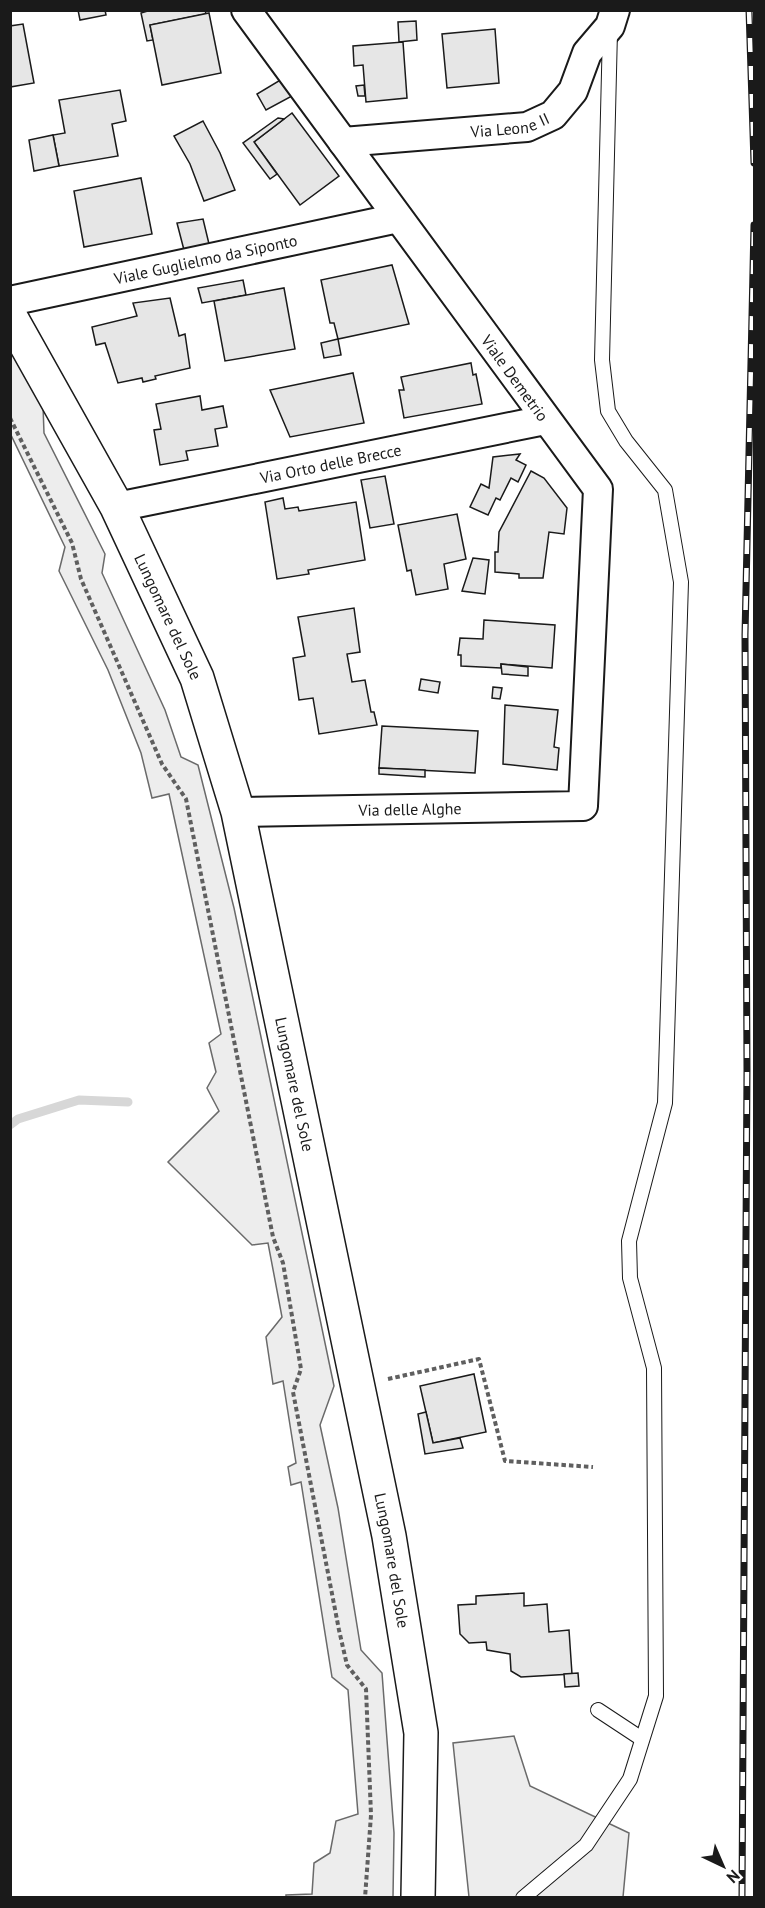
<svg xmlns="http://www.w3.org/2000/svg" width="765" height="1908" viewBox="0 0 765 1908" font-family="'PT Sans',sans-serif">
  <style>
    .built { fill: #ededed; stroke: #6a6a6a; stroke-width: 1.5 }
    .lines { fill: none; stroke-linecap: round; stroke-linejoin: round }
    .stream { stroke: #d7d7d7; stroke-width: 9 }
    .building { fill: #e6e6e6; stroke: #1a1a1a; stroke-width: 1.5 }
    .lane-casing { stroke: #1a1a1a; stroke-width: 16 }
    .street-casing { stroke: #1a1a1a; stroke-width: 32 }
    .secondary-casing { stroke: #1a1a1a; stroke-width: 36 }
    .path { stroke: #5f5f5f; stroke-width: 4; stroke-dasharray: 4.5 3; stroke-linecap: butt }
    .lane { stroke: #fff; stroke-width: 14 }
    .street { stroke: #fff; stroke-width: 28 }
    .secondary { stroke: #fff; stroke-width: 33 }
    .rail-casing { stroke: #1a1a1a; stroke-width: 7 }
    .rail { stroke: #fff; stroke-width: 4.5; stroke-dasharray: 14; stroke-linecap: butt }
    .labels { text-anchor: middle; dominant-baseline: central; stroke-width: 4.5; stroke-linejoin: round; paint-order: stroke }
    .street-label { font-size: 16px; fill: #1a1a1a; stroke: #fff }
  </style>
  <rect width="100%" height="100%" fill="#fff"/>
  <g class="built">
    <path d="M10 344 43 406 44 433 105 554 102 573 165 710 181 757 198 765 234 908 334 1386 320 1425 338 1508 361 1650 382 1673 394 1833 393 1897H286V1895L312 1894 314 1863 330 1853 336 1821 358 1814 348 1690 332 1677 301 1482 291 1485 288 1467 296 1463 283 1381 273 1384 266 1337 282 1317 268 1243 252 1245 168 1162 219 1111 207 1088 216 1072 209 1043 221 1034 169 794 152 798 141 753 108 670 59 571 65 547 11 435Z"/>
    <path d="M514 1736 530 1786 629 1833 623 1897H469L453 1743Z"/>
  </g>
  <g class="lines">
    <path class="stream" d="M10 1125 18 1119 79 1100 128 1102"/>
  </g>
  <g class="building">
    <path d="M78 10H105L106 15 80 20Z"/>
    <path d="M151 10H205L206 14 150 25 153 40 147 41 141 13Z"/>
    <path d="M209 13 221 73 162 85 150 25Z"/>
    <path d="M416 21 417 40 399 42 398 22Z"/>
    <path d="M23 24 34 83 10 87V26Z"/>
    <path d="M495 29 499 83 447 88 442 34Z"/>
    <path d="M403 42 407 98 366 102 363 65 354 66 353 46Z"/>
    <path d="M282 79 292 96 266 110 257 94Z"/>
    <path d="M364 85 365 96H358L356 86Z"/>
    <path d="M120 90 126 121 112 124 118 156 59 166 53 135 65 133 59 100Z"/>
    <path d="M292 113 339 176 300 205 254 142Z"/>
    <path d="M278 118 284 119 254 142 277 174 270 179 243 143Z"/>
    <path d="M203 121 220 153 235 190 204 201 190 164 174 136Z"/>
    <path d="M53 135 59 166 34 171 29 140Z"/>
    <path d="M141 178 152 234 84 247 74 191Z"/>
    <path d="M203 219 209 244 184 250 177 223Z"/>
    <path d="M392 265 409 324 338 339 334 323H330L321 280Z"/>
    <path d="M243 280 246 295 202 303 198 288Z"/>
    <path d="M284 288 295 349 225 361 214 301Z"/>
    <path d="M170 298 179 336 185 334 190 368 155 376 156 379 143 382 142 378 118 383 105 343 96 345 92 327 137 316 133 303Z"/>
    <path d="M338 339 341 355 324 358 321 343Z"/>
    <path d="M471 363 473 375 476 374 482 404 404 418 399 390H404L401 377Z"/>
    <path d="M353 373 364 423 290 437 270 390Z"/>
    <path d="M200 396 202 410 223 406 227 427 215 429 218 446 186 451 188 460 160 465 154 430 161 429 156 404Z"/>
    <path d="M520 454 516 460 526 465 518 482 511 478 500 500 496 498 488 515 470 507 481 484 489 488 493 457Z"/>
    <path d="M531 471 544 478 567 508 564 534 549 532 543 578H519V574L495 572V552H498L499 532Z"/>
    <path d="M385 476 394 524 370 528 361 480Z"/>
    <path d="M283 498 285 509 298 507 299 511 356 502 365 560 308 570 309 574 277 579 265 502Z"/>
    <path d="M457 514 466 559 444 564 448 589 416 595 411 570 407 571 398 525Z"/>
    <path d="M473 558 489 560 485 594 462 591Z"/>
    <path d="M354 608 360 652 347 654 352 682 365 680 371 712H374L377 725 319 734 313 698 299 700 293 658 305 656 298 617Z"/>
    <path d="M484 620 555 625 552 668 501 664V668L461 666V655H458L460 638 483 639Z"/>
    <path d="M501 664 528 667V676L502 674Z"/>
    <path d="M421 679 440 682 438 693 419 690Z"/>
    <path d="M493 687 502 688 500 699 492 698Z"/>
    <path d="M505 705 558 710 554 747 559 748 557 770 503 764Z"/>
    <path d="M382 726 478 731 475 773 379 768Z"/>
    <path d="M379 768 425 770V777L379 774Z"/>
    <path d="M474 1374 486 1432 433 1443 420 1386Z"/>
    <path d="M426 1412 433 1443 460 1438 463 1448 425 1454 418 1414Z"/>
    <path d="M524 1593V1606L547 1604 549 1632 569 1630 572 1674 521 1677 511 1671 510 1654 487 1650 486 1642 469 1643 460 1634 458 1605 476 1604V1596Z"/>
    <path d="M578 1673 579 1686 565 1687 564 1674Z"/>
  </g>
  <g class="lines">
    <g class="lane-casing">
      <g id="lane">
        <path d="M598 1710 642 1739"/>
        <path d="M523 1898 586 1845 630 1779 656 1696 654 1368 630 1278 629 1241 665 1103 681 582 665 490 626 441 608 411 602 360 610 31"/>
      </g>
    </g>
    <g class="street-casing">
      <g id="street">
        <path id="s1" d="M343 142 527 127 553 115 573 91 587 53 610 26 615 10"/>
        <path id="s2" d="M10 301 398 218"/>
        <path id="s3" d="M117 507 545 420"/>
        <path id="s4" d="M238 812 583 806 598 489 246 10"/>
      </g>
    </g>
    <g class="secondary-casing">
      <g id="secondary">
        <path id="s5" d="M10 316 117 507 197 678 238 812 389 1536 421 1733 418 1898"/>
      </g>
    </g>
    <g class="path">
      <path d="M10 418 72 543 81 579 162 764 186 799 273 1237 283 1263 301 1369 293 1392 339 1630 347 1665 366 1689 371 1815 365 1898"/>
      <path d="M388 1379 479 1359 505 1461 593 1467"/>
    </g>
    <use href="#lane" class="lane"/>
    <use href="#street" class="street"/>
    <use href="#secondary" class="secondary"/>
    <g class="rail-casing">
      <g id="rail">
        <path d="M749 10 754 163"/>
        <path d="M742 1898 747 1069 745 635 754 225"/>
      </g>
    </g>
    <use href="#rail" class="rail"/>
  </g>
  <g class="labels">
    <g class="street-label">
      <text stroke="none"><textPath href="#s1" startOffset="168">Via Leone II</textPath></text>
      <text stroke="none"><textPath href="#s2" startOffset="200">Viale Guglielmo da Siponto</textPath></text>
      <text transform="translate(515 378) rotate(54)">Viale Demetrio</text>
      <text stroke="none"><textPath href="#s3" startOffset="218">Via Orto delle Brecce</textPath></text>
      <text stroke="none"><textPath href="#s5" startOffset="340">Lungomare del Sole</textPath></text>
      <text stroke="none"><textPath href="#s4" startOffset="172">Via delle Alghe</textPath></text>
      <text stroke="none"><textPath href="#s5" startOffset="826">Lungomare del Sole</textPath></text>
      <text stroke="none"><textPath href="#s5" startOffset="1312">Lungomare del Sole</textPath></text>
    </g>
  </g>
  <rect width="765" height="1908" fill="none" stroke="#1a1a1a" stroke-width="24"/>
  <g transform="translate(723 1866) rotate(136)" stroke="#ffffff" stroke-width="4.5" paint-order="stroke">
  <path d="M0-4.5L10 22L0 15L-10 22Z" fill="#1a1a1a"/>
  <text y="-9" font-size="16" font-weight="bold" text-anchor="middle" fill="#1a1a1a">N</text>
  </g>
</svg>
